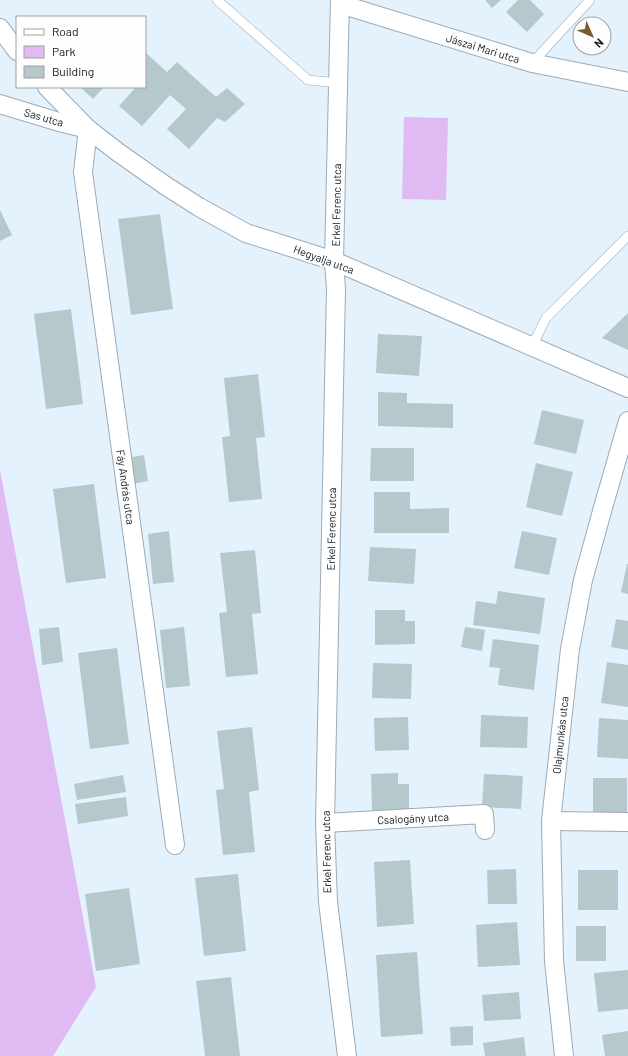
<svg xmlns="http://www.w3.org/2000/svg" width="628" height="1056" viewBox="0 0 628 1056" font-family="Barlow,sans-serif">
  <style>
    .green { fill: #e0baf3 }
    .building { fill: #b5c9cd }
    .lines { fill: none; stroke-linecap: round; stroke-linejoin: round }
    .lane-casing { stroke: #9daab6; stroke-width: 10 }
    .street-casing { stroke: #9daab6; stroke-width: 20 }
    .lane { stroke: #fff; stroke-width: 9 }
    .street { stroke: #fff; stroke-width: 18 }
    .labels { text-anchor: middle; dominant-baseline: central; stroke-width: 4; stroke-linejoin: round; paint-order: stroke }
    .street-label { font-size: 11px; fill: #11161a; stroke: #fdfdfd }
  </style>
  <rect width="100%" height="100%" fill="#e4f2fe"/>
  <g class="green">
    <path d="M404 117 448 118 446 200 402 199Z"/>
    <path d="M0 470 96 987 53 1056H0Z"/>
  </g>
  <g class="building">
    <path d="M485 0H501L492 8Z"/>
    <path d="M518 0H530L544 14 527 32 506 12Z"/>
    <path d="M145 52 167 72 177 62 216 97 227 88 245 104 225 122 217 118 189 149 167 129 186 109 170 95 142 126 119 106 136 87H145Z"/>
    <path d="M80 87H104L93 99Z"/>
    <path d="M0 210 12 235 0 241Z"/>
    <path d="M160 214 173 309 131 315 118 219Z"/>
    <path d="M71 309 83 404 46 409 34 314Z"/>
    <path d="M628 313V350L602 338Z"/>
    <path d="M378 334 422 336 419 376 376 373Z"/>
    <path d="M258 374 265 437 256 438 262 499 229 502 222 437 230 436 224 378Z"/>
    <path d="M378 392 407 393V403L453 404V428L378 426Z"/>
    <path d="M542 410 584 420 576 454 534 444Z"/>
    <path d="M371 448H414V481H370Z"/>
    <path d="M144 455 148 481 127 485 122 459Z"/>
    <path d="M536 463 573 472 562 516 526 507Z"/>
    <path d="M94 484 106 578 66 583 53 489Z"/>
    <path d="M374 492H410V509L449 508V533H374Z"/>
    <path d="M169 531 174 582 153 584 148 534Z"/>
    <path d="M522 531 557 538 549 575 514 568Z"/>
    <path d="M370 547 416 549 414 584 368 581Z"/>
    <path d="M255 550 261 613 252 614 258 674 226 677 219 613 227 612 220 553Z"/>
    <path d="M627 564H628V594L621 592Z"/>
    <path d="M498 591 545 598 540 634 473 625 476 601 496 604Z"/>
    <path d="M375 610H405V621H415V644L375 645Z"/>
    <path d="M616 619 628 621V650L611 647Z"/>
    <path d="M59 627 63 662 42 665 39 629Z"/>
    <path d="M184 627 190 686 166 688 160 630Z"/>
    <path d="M465 627 485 630 482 651 461 647Z"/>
    <path d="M493 639 539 645 534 690 498 685 500 668 489 667Z"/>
    <path d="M117 648 129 744 90 749 78 653Z"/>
    <path d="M607 662 628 665V707L601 703Z"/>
    <path d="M373 663 412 664 411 699 372 698Z"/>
    <path d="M481 715 528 717 527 748 480 747Z"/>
    <path d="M408 717 409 750 375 751 374 718Z"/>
    <path d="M599 718 628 720V759L597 757Z"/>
    <path d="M252 727 259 790 249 792 255 852 223 855 216 790 224 789 217 731Z"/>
    <path d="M398 773V784H409V810H372L371 774Z"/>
    <path d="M484 774 523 776 521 809 482 807Z"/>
    <path d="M123 775 126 792 77 800 74 784Z"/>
    <rect x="593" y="778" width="34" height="35"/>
    <path d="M126 797 128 816 78 824 75 804Z"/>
    <path d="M410 860 414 924 377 927 374 862Z"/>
    <path d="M516 869 517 904H488L487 870Z"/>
    <rect x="578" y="870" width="40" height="40"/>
    <path d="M238 874 246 951 204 956 195 878Z"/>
    <path d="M129 888 140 964 96 971 85 894Z"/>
    <path d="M517 922 520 965 478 967 476 925Z"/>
    <rect x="576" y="926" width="30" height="35"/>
    <path d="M417 952 423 1034 381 1037 376 955Z"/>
    <path d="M628 970V1009L598 1012 594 973Z"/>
    <path d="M231 977 240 1056H205L196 981Z"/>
    <path d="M519 992 521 1019 484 1021 482 995Z"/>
    <path d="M473 1026V1045L451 1046 450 1027Z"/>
    <path d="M628 1031V1056H605L602 1035Z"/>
    <path d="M524 1037 526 1056H485L483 1043Z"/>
  </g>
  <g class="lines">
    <g class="lane-casing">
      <g id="lane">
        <path d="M217 0 308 80 339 83"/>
        <path d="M532 63 590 0"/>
        <path d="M532 346 546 318 628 236"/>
      </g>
    </g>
    <g class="street-casing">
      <g id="street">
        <path d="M340 0 334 261 336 289 325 823 328 902 347 1056"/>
        <path d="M340 4 532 63 628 82"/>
        <path d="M0 28 17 51"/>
        <path d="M47 87 88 129 119 153 166 186 199 207 246 233 334 261 628 388"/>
        <path d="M0 104 59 122 88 129 83 172 175 845"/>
        <path d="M551 821 628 822"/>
        <path d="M325 823 484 814 485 830"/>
        <path d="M564 1056 554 961 551 821 570 649 583 580 604 504 628 421"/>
      </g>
    </g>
    <use href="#lane" class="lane"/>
    <use href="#street" class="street"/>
  </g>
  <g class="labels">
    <g class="street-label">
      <text transform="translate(483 48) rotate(17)">Jászai Mari utca</text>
      <text transform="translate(44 117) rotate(16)">Sas utca</text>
      <text transform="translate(336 205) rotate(-89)">Erkel Ferenc utca</text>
      <text transform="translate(324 259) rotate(20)">Hegyalja utca</text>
      <text transform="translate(126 487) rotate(82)">Fáy András utca</text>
      <text transform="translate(331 529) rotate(-89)">Erkel Ferenc utca</text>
      <text transform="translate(560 735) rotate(-84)">Olajmunkás utca</text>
      <text transform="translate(413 818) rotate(-3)">Csalogány utca</text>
      <text transform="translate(326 852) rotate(-91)">Erkel Ferenc utca</text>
    </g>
  </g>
  <rect x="16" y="16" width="130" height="72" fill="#fdfdfd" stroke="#9fa1a2"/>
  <rect x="24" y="29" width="20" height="6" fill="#ffffff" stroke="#9fa1a2"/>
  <text x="52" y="36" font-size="12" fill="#11161a">Road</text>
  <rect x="24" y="46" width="20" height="12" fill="#e0baf3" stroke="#9fa1a2"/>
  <text x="52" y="56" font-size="12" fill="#11161a">Park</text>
  <rect x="24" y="66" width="20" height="12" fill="#b5c9cd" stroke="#9fa1a2"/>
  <text x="52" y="76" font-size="12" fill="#11161a">Building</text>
  <g transform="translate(592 36) rotate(135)"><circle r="19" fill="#fdfdfd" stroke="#9fa1a2"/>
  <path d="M0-3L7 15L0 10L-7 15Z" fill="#795b2f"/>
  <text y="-6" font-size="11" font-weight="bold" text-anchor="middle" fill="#11161a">N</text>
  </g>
</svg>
